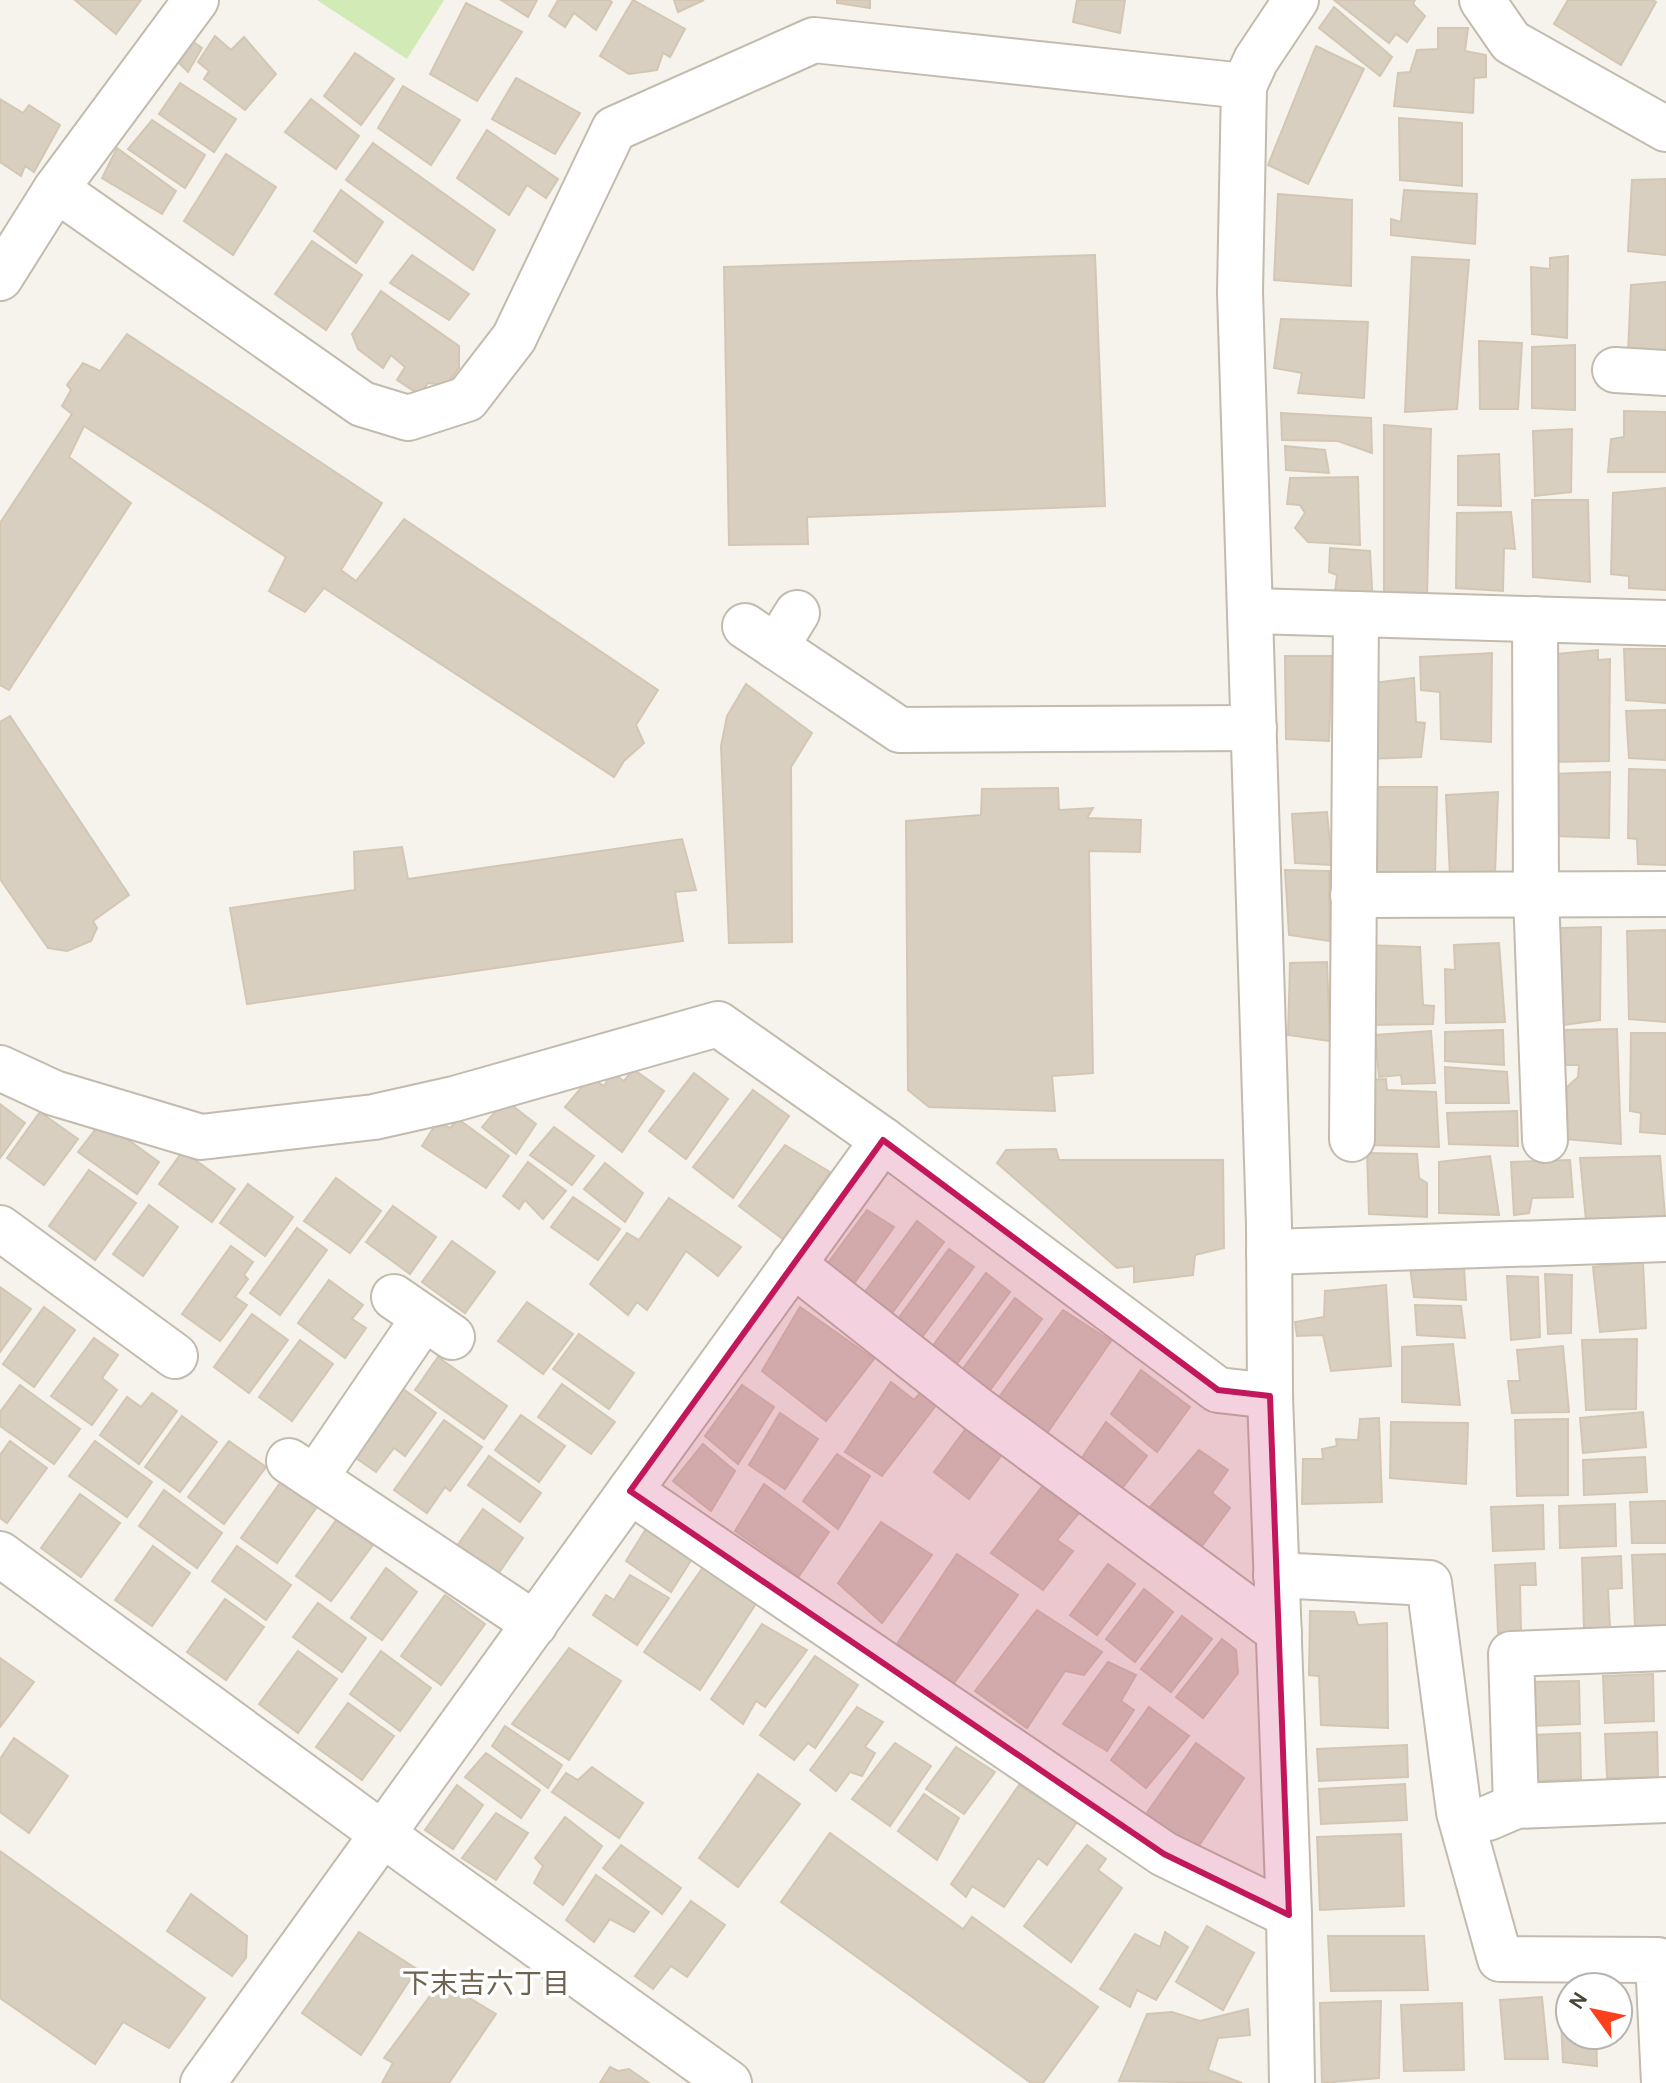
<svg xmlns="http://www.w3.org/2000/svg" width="1666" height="2083" viewBox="0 0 1666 2083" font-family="Karla,'Noto Sans JP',sans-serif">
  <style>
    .green { fill: #d2eab5 }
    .building { fill: #d8cfc1; stroke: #d3c7b4; stroke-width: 2 }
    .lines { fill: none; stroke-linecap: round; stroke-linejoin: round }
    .minor-casing { stroke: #c2bbae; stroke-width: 48 }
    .minor { stroke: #fff; stroke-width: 44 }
    .marked { fill: #c2185b; fill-opacity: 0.2; stroke: #c2185b; stroke-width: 6; stroke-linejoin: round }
    .labels { text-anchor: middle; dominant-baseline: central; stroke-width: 7; stroke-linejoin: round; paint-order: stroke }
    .neighbourhood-label { font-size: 28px; fill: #6e6250; stroke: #fff }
  </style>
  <rect width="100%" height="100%" fill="#f6f3ec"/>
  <path class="green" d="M317 0H444L407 59Z"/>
  <g class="building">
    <path d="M75 0H141L116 34Z"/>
    <path d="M501 0H537L528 17Z"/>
    <path d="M558 0H609L612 2 596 30 574 13 565 27 549 16Z"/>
    <path d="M633 0 685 29 670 57 663 53 657 70 629 74 600 56Z"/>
    <path d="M674 0H704L678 12Z"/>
    <path d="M837 0H870V8L837 3Z"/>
    <path d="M1077 0H1125L1120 33 1073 22Z"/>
    <path d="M1334 0H1415L1413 4 1425 16 1407 42 1396 34 1389 43Z"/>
    <path d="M1568 0H1653L1656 2 1621 65 1554 24Z"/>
    <path d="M466 3 522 32 477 101 430 74Z"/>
    <path d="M1334 7 1392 57 1380 76 1319 28Z"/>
    <path d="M1438 28H1468L1465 51 1486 55V77L1474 78 1473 113 1394 106 1398 73 1410 72 1417 50 1438 49Z"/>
    <path d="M215 36 231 50 244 37 276 74 245 110 204 79 209 71 198 62Z"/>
    <path d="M187 37 202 48 188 72 172 56Z"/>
    <path d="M1316 46 1364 69 1308 184 1268 165Z"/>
    <path d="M355 53 394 79 361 125 324 96Z"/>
    <path d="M516 78 580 113 555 154 492 119Z"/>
    <path d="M180 83 236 119 214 152 159 114Z"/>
    <path d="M403 86 460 120 431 165 378 128Z"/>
    <path d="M0 99 23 113 29 105 60 125 34 172 25 166 21 176 0 162Z"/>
    <path d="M311 99 359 136 336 169 285 132Z"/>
    <path d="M1399 118 1462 123V186L1400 180Z"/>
    <path d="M152 120 205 155 185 188 128 149Z"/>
    <path d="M487 130 558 179 546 198 527 185 509 215 457 178Z"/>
    <path d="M373 143 495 230 473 270 346 180Z"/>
    <path d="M117 148 176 191 162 214 102 178Z"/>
    <path d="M226 154 276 187 233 255 184 221Z"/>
    <path d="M1666 179V255L1628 251 1632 180Z"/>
    <path d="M341 190 383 222 356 263 314 231Z"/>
    <path d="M1404 190 1477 194 1475 244 1391 235V219L1401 222Z"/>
    <path d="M1278 194 1352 200 1351 286 1274 280Z"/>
    <path d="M312 241 362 275 326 330 275 294Z"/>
    <path d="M412 255 469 294 449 320 390 283Z"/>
    <path d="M1095 255 1105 506 807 517 808 544 729 545 724 267Z"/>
    <path d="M1568 256 1567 338 1532 334 1531 267 1550 269V258Z"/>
    <path d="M1412 257 1469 260 1457 409 1405 412Z"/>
    <path d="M1666 282V359L1628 353 1631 285Z"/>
    <path d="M381 291 459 346V368L446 385 428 383 420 395 397 380 405 367 391 355 383 368 358 349 352 334Z"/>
    <path d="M1281 319 1368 322 1364 398 1298 393 1302 373 1274 368Z"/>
    <path d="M127 334 382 503 341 570 356 581 404 519 658 690 636 725 644 743 624 761 614 777 324 588 305 612 269 591 286 557 84 426 69 457 131 503 9 690 0 685V523L72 414 62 406 71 390 67 385 83 363 100 371Z"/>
    <path d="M1479 341 1522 343 1518 409H1480Z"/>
    <path d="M1575 345V410L1532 408V347Z"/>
    <path d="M1624 411 1666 412V472H1608L1611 439 1624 437Z"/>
    <path d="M1281 413 1371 418 1372 453 1338 441 1282 440Z"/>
    <path d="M1384 425 1431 429 1427 597 1384 592Z"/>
    <path d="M1572 429 1571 492 1535 496 1533 431Z"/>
    <path d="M1285 446 1325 450 1329 473 1286 470Z"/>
    <path d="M1499 454 1501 506 1458 505V456Z"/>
    <path d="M1358 477 1360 545 1308 542 1295 528 1305 513 1300 505 1287 504 1290 478Z"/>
    <path d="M1666 488V590L1629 588V576L1611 574 1613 493Z"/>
    <path d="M1532 500H1588L1590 582 1533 577Z"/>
    <path d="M1511 512 1515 549 1504 548 1503 591 1456 588 1457 513Z"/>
    <path d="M1330 548 1370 551 1373 606 1335 592 1337 575 1329 572Z"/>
    <path d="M1624 649H1666V703L1626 700Z"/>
    <path d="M1598 650V660L1610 659 1609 761 1550 762 1546 655Z"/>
    <path d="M1492 653 1491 742 1441 739 1440 692 1421 690 1420 657Z"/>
    <path d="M1285 656H1332L1329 741 1286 739Z"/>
    <path d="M1414 678 1416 722 1425 723 1421 757 1365 759 1366 684Z"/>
    <path d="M746 684 812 733 791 767 792 942 729 943 721 746 727 716Z"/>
    <path d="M1666 710V760L1629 758 1626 711Z"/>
    <path d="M10 716 129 895 93 921 97 928 91 941 67 951 48 948 0 879V722Z"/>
    <path d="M1629 769 1666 770V865L1638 864 1637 839 1628 838Z"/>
    <path d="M1610 772 1609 838 1556 836 1550 774Z"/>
    <path d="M1361 787H1437L1435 876 1361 881Z"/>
    <path d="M1058 788 1059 810 1093 808 1087 818 1141 820 1140 852 1089 851 1093 1073 1052 1076 1055 1111 929 1107 908 1090 906 821 981 815 982 789Z"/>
    <path d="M1498 792 1495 874 1450 876 1446 795Z"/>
    <path d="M1327 812 1332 865 1295 863 1292 814Z"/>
    <path d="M682 839 696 890 675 892 683 941 247 1004 230 908 355 890 354 852 402 847 408 879Z"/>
    <path d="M1285 870 1329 871 1330 941 1289 935Z"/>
    <path d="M1601 927 1600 1020 1555 1026 1551 936 1561 928Z"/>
    <path d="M1666 930V1022L1629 1019 1627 931Z"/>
    <path d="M1499 943 1505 1022 1446 1023 1445 969 1455 970 1454 945Z"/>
    <path d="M1364 945 1420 947 1423 1005 1434 1006 1433 1024 1365 1025Z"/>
    <path d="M1327 962 1330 1041 1288 1035 1290 963Z"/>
    <path d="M1617 1029 1621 1144 1566 1139 1567 1087 1578 1077 1579 1065H1558L1560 1030Z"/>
    <path d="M1503 1030 1504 1065 1445 1061V1032Z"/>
    <path d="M1431 1031 1435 1083 1402 1084 1401 1075 1379 1077 1375 1035Z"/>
    <path d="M1631 1033H1666V1134L1640 1132 1641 1113 1630 1111Z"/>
    <path d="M1445 1067 1507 1072 1509 1103H1446Z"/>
    <path d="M633 1069 664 1091 622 1152 565 1107 590 1077 604 1086 612 1073 624 1081Z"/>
    <path d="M694 1073 728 1099 686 1159 649 1131Z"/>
    <path d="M1386 1079 1387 1090 1436 1092 1439 1147 1370 1145 1364 1080Z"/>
    <path d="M753 1090 789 1116 733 1198 693 1167Z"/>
    <path d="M505 1100 536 1124 516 1154 482 1127Z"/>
    <path d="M0 1104 25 1123 0 1158Z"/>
    <path d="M1517 1111 1518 1146 1449 1144 1447 1113Z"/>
    <path d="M40 1112 78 1139 44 1185 7 1158Z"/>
    <path d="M458 1119 509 1156 486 1188 422 1146 437 1122 450 1128Z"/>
    <path d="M102 1121 159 1162 137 1194 78 1152Z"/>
    <path d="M554 1127 594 1156 572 1185 530 1155Z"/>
    <path d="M785 1145 830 1172 784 1240 739 1206Z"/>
    <path d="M1056 1149 1059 1160H1223L1224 1248 1195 1255 1193 1275 1134 1282V1266L1117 1268 997 1163 1006 1150Z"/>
    <path d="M183 1151 235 1189 212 1222 159 1184Z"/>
    <path d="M1367 1153 1417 1154 1419 1178 1427 1183V1217L1369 1214Z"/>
    <path d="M1490 1156 1499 1215 1439 1213V1162Z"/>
    <path d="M1660 1156 1665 1216 1586 1221 1580 1158Z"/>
    <path d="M1570 1160 1573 1197 1532 1198 1529 1213 1514 1215 1511 1162Z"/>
    <path d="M528 1162 566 1191 543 1219 525 1200 519 1209 503 1196Z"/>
    <path d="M605 1163 643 1193 625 1222 584 1189Z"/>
    <path d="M89 1170 136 1203 95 1260 49 1226Z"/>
    <path d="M336 1178 381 1211 350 1253 304 1221Z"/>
    <path d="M248 1184 293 1217 265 1256 220 1223Z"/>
    <path d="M573 1197 620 1229 598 1260 551 1227Z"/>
    <path d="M669 1198 741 1247 718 1276 686 1251 647 1310 637 1302 628 1315 590 1284 627 1233 639 1240Z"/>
    <path d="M149 1205 178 1227 143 1276 113 1254Z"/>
    <path d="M393 1206 436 1237 410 1274 366 1242Z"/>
    <path d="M867 1210 894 1227 853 1285 825 1267Z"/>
    <path d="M917 1221 944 1242 892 1313 864 1293Z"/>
    <path d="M297 1228 327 1250 280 1315 250 1293Z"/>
    <path d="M452 1241 495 1272 465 1313 422 1282Z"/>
    <path d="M231 1246 253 1262 244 1275 248 1279 235 1297 247 1305 220 1341 182 1314Z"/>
    <path d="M949 1249 974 1267 920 1340 895 1323Z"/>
    <path d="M1643 1262 1646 1328 1600 1332 1593 1267Z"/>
    <path d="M1410 1266H1464L1466 1300 1414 1297Z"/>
    <path d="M986 1273 1010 1292 956 1365 932 1347Z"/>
    <path d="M1545 1274 1572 1275 1571 1333 1548 1334Z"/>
    <path d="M1507 1276 1538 1277 1540 1337 1511 1340Z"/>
    <path d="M329 1280 363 1305 352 1319 366 1328 345 1358 298 1323Z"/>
    <path d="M1386 1285 1391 1366 1331 1371 1323 1335 1297 1336 1295 1322 1324 1317 1325 1291Z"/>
    <path d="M0 1287 31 1309 0 1352Z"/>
    <path d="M1015 1298 1042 1319 990 1390 962 1370Z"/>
    <path d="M527 1302 573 1334 543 1374 498 1341Z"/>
    <path d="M1415 1305 1461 1306 1465 1338 1417 1335Z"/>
    <path d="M44 1307 75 1330 34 1387 3 1364Z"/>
    <path d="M800 1307 874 1359 826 1421 762 1371Z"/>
    <path d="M1063 1310 1111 1341 1045 1436 996 1401Z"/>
    <path d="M252 1314 288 1340 249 1393 214 1367Z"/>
    <path d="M579 1334 634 1373 609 1409 553 1369Z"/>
    <path d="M94 1338 118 1355 102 1378 117 1390 92 1425 51 1396Z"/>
    <path d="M1637 1339 1636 1409 1586 1410 1582 1340Z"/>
    <path d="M300 1340 333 1364 292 1421 259 1397Z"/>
    <path d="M1453 1344 1460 1405 1402 1402V1347Z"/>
    <path d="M1563 1346 1569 1412 1512 1413 1508 1381H1520L1517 1350Z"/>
    <path d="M438 1357 507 1406 484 1439 415 1390Z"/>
    <path d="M1141 1370 1190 1407 1157 1452 1111 1414Z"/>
    <path d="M891 1382 914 1400 921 1392 937 1404 882 1476 845 1452Z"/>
    <path d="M562 1384 615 1422 591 1454 538 1417Z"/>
    <path d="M20 1385 80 1429 54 1464 0 1426V1412Z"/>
    <path d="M742 1385 774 1407 738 1464 705 1436Z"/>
    <path d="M402 1388 436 1413 405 1456 394 1448 376 1472 353 1456Z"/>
    <path d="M152 1393 177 1411 139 1464 100 1435 127 1397 141 1407Z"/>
    <path d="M1643 1412 1646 1447 1583 1453 1580 1418Z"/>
    <path d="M780 1413 818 1439 785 1489 749 1465Z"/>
    <path d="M521 1415 565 1446 539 1482 495 1450Z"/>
    <path d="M182 1416 217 1442 180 1492 145 1467Z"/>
    <path d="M1379 1418 1382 1502 1302 1504 1303 1459H1323L1322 1449 1337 1446 1336 1439 1358 1440 1360 1419Z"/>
    <path d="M1568 1419V1495L1517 1496 1515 1420Z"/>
    <path d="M444 1420 482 1447 450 1491 445 1487 427 1513 394 1490Z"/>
    <path d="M1106 1422 1147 1456 1120 1491 1081 1459Z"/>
    <path d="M1391 1422 1468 1423 1466 1484 1390 1478Z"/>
    <path d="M967 1427 1003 1453 969 1499 934 1472Z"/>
    <path d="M10 1441 47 1468 7 1523 0 1518V1455Z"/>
    <path d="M95 1441 152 1482 127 1517 69 1476Z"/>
    <path d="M229 1441 266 1467 224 1524 188 1497Z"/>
    <path d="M703 1444 735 1471 711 1511 673 1481Z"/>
    <path d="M1199 1450 1228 1470 1212 1493 1230 1508 1202 1546 1150 1507Z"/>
    <path d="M837 1454 870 1476 838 1529 803 1501Z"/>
    <path d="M489 1456 541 1493 520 1522 468 1485Z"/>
    <path d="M1645 1457 1647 1492 1584 1495 1583 1460Z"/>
    <path d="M283 1479 319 1504 277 1563 241 1538Z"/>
    <path d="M764 1484 829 1532 799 1576 735 1531Z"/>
    <path d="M1044 1484 1083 1508 1057 1540 1073 1551 1043 1590 991 1553Z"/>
    <path d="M164 1490 222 1533 197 1568 139 1526Z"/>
    <path d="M80 1494 120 1523 81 1577 41 1548Z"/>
    <path d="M1666 1501V1543H1632L1630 1502Z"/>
    <path d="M1615 1504 1616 1546 1560 1548 1559 1506Z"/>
    <path d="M1543 1505 1544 1549 1493 1551 1491 1507Z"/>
    <path d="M483 1509 523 1538 498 1574 457 1546Z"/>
    <path d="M337 1519 373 1545 331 1601 296 1576Z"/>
    <path d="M651 1521 692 1559 671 1592 626 1561Z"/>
    <path d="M881 1522 932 1555 882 1623 838 1583Z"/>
    <path d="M153 1546 190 1573 152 1626 115 1600Z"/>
    <path d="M237 1546 291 1585 266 1620 212 1581Z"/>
    <path d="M957 1554 1018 1595 954 1683 897 1644Z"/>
    <path d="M1666 1554V1626L1635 1627 1632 1555Z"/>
    <path d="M1621 1556 1622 1588 1608 1589 1610 1628 1584 1629 1582 1558Z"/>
    <path d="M706 1563 759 1599 700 1690 644 1652Z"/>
    <path d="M1535 1563 1536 1585H1520L1521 1632 1498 1633 1495 1565Z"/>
    <path d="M1108 1564 1135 1584 1097 1635 1070 1615Z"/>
    <path d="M386 1568 417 1592 382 1640 351 1618Z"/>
    <path d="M630 1575 669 1598 637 1645 593 1615 606 1595 614 1600Z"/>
    <path d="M1144 1589 1173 1612 1135 1662 1106 1639Z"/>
    <path d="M445 1595 485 1624 441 1685 401 1656Z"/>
    <path d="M225 1599 264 1627 226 1680 187 1652Z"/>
    <path d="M318 1603 366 1638 342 1672 293 1637Z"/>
    <path d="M1037 1610 1102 1652 1084 1675 1065 1671 1027 1728 975 1691Z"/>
    <path d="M1310 1611 1354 1612 1358 1625 1387 1623 1388 1728 1321 1725 1319 1676 1309 1675Z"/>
    <path d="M1182 1616 1212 1639 1171 1692 1141 1669Z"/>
    <path d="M762 1624 807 1650 765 1707 756 1701 743 1724 711 1699Z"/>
    <path d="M1222 1639 1236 1650 1238 1673 1203 1718 1176 1697Z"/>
    <path d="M569 1648 621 1681 569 1760 512 1724Z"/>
    <path d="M298 1651 337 1679 298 1733 259 1704Z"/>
    <path d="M381 1651 431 1688 400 1731 350 1694Z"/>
    <path d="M815 1656 858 1685 815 1748 808 1743 794 1760 760 1735Z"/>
    <path d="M0 1658 34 1682 0 1727Z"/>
    <path d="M1108 1662 1136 1675 1121 1701 1134 1710 1107 1751 1063 1724Z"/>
    <path d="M1653 1674 1654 1721 1605 1723 1603 1676Z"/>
    <path d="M1579 1681 1580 1724 1532 1726 1530 1682Z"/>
    <path d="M348 1703 394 1736 362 1780 316 1747Z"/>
    <path d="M857 1707 883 1722 865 1747 875 1753 862 1776 850 1772 836 1791 810 1770Z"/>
    <path d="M1149 1707 1189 1736 1146 1788 1111 1760Z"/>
    <path d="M505 1726 562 1765 548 1788 492 1746Z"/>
    <path d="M1657 1732 1658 1777 1607 1778 1605 1734Z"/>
    <path d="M1580 1733 1581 1779 1532 1781 1531 1735Z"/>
    <path d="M14 1738 68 1776 29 1833 0 1812V1759Z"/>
    <path d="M895 1743 931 1766 890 1826 852 1799Z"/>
    <path d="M1196 1743 1244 1778 1196 1850 1146 1814Z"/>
    <path d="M1407 1745 1408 1777 1319 1781 1317 1749Z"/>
    <path d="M956 1747 995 1772 964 1814 926 1789Z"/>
    <path d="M486 1753 540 1790 521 1818 465 1777Z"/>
    <path d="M592 1767 643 1803 619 1838 552 1792 566 1773 578 1780Z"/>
    <path d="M758 1774 800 1804 738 1887 699 1858Z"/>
    <path d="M1405 1784 1407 1820 1321 1824 1319 1789Z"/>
    <path d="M457 1785 483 1805 453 1849 425 1830Z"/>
    <path d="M1019 1785 1077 1822 1047 1865 1038 1858 1004 1907 972 1886 966 1897 951 1884Z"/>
    <path d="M924 1794 959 1818 937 1860 898 1831Z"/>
    <path d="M496 1813 528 1833 496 1880 462 1858Z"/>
    <path d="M565 1817 602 1846 563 1905 534 1883 543 1866 535 1858Z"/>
    <path d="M830 1833 963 1929 972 1917 1098 2007 1043 2083H1031L781 1902Z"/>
    <path d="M1401 1834 1404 1906 1320 1910 1317 1837Z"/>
    <path d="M621 1845 681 1888 662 1914 603 1868Z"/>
    <path d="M1087 1845 1106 1859 1098 1870 1122 1888 1071 1962 1024 1926Z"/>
    <path d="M0 1851 205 1998 169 2048 123 2022 95 2064 0 1998Z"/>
    <path d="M596 1875 649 1912 634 1932 610 1919 594 1942 566 1920Z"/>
    <path d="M191 1894 247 1936 246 1958 232 1976 167 1931Z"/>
    <path d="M691 1901 725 1925 687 1977 671 1966 653 1989 635 1976Z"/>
    <path d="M1207 1926 1254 1953 1223 2010 1176 1982Z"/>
    <path d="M359 1932 417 1969 361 2055 302 2013Z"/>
    <path d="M1165 1932 1188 1947 1156 2000 1137 1990 1130 2007 1100 1989 1135 1934 1160 1947Z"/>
    <path d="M1328 1936H1424L1428 1990 1331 1991Z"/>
    <path d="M441 1981 496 2014 449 2083H382L393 2063 384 2058Z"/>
    <path d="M1542 1997 1548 2059H1505L1500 2000Z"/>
    <path d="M1560 1998H1570V2035H1596L1597 2066 1563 2062Z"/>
    <path d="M1381 2001 1379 2078 1322 2083 1320 2003Z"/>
    <path d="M1462 2003 1464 2070 1404 2071 1401 2005Z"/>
    <path d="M1248 2009 1250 2035 1218 2038 1208 2070 1242 2083 1119 2081 1147 2014 1172 2012 1200 2021Z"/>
    <path d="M610 2067 618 2071 629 2069 649 2083H600Z"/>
  </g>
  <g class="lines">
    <g class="minor-casing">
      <g id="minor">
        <path d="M1482 0 1511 42 1666 129"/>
        <path d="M56 189 362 404 408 418 467 399 514 338 614 129 814 40 1244 86"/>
        <path d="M0 278 56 189 196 0"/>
        <path d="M1615 370 1666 373"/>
        <path d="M1250 611 1666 623"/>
        <path d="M1535 619 1536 894 1545 1140"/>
        <path d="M745 626 900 730 1254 728"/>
        <path d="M776 647 797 613"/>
        <path d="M1353 895 1666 894"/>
        <path d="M0 1068 54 1093 201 1137 374 1117 454 1099 718 1024 883 1140 1218 1390 1270 1396"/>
        <path d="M1352 1139 1356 614"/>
        <path d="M0 1228 175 1356"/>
        <path d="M1269 1252 1666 1239"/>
        <path d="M793 1264 977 1409 1279 1632"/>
        <path d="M394 1297 452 1337"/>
        <path d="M289 1461 535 1624"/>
        <path d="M315 1478 424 1318"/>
        <path d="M630 1491 1164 1854 1289 1915"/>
        <path d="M0 1554 414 1857 729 2083"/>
        <path d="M1276 1575 1429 1583 1459 1812 1500 1959 1658 1960 1664 2083"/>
        <path d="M1516 1806 1511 1654 1666 1648"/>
        <path d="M1488 1818 1516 1806 1666 1800"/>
        <path d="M203 2083 883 1140"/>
        <path d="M1292 2083 1289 1915 1270 1396 1269 1225 1240 292 1244 86 1256 60 1296 0"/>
      </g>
    </g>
    <use href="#minor" class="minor"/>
  </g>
  <path class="marked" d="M883 1140 1218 1390 1270 1396 1289 1915 1164 1854 630 1491Z"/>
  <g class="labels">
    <g class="neighbourhood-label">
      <text x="486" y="1983">下末吉六丁目</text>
    </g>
  </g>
  <g transform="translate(1594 2011) rotate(303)"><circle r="38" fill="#ffffff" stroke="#b7b4b0" stroke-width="2"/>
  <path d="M0-6L14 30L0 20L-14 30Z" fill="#fc3f1d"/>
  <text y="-12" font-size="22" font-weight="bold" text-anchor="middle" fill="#4b4439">N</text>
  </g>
</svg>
